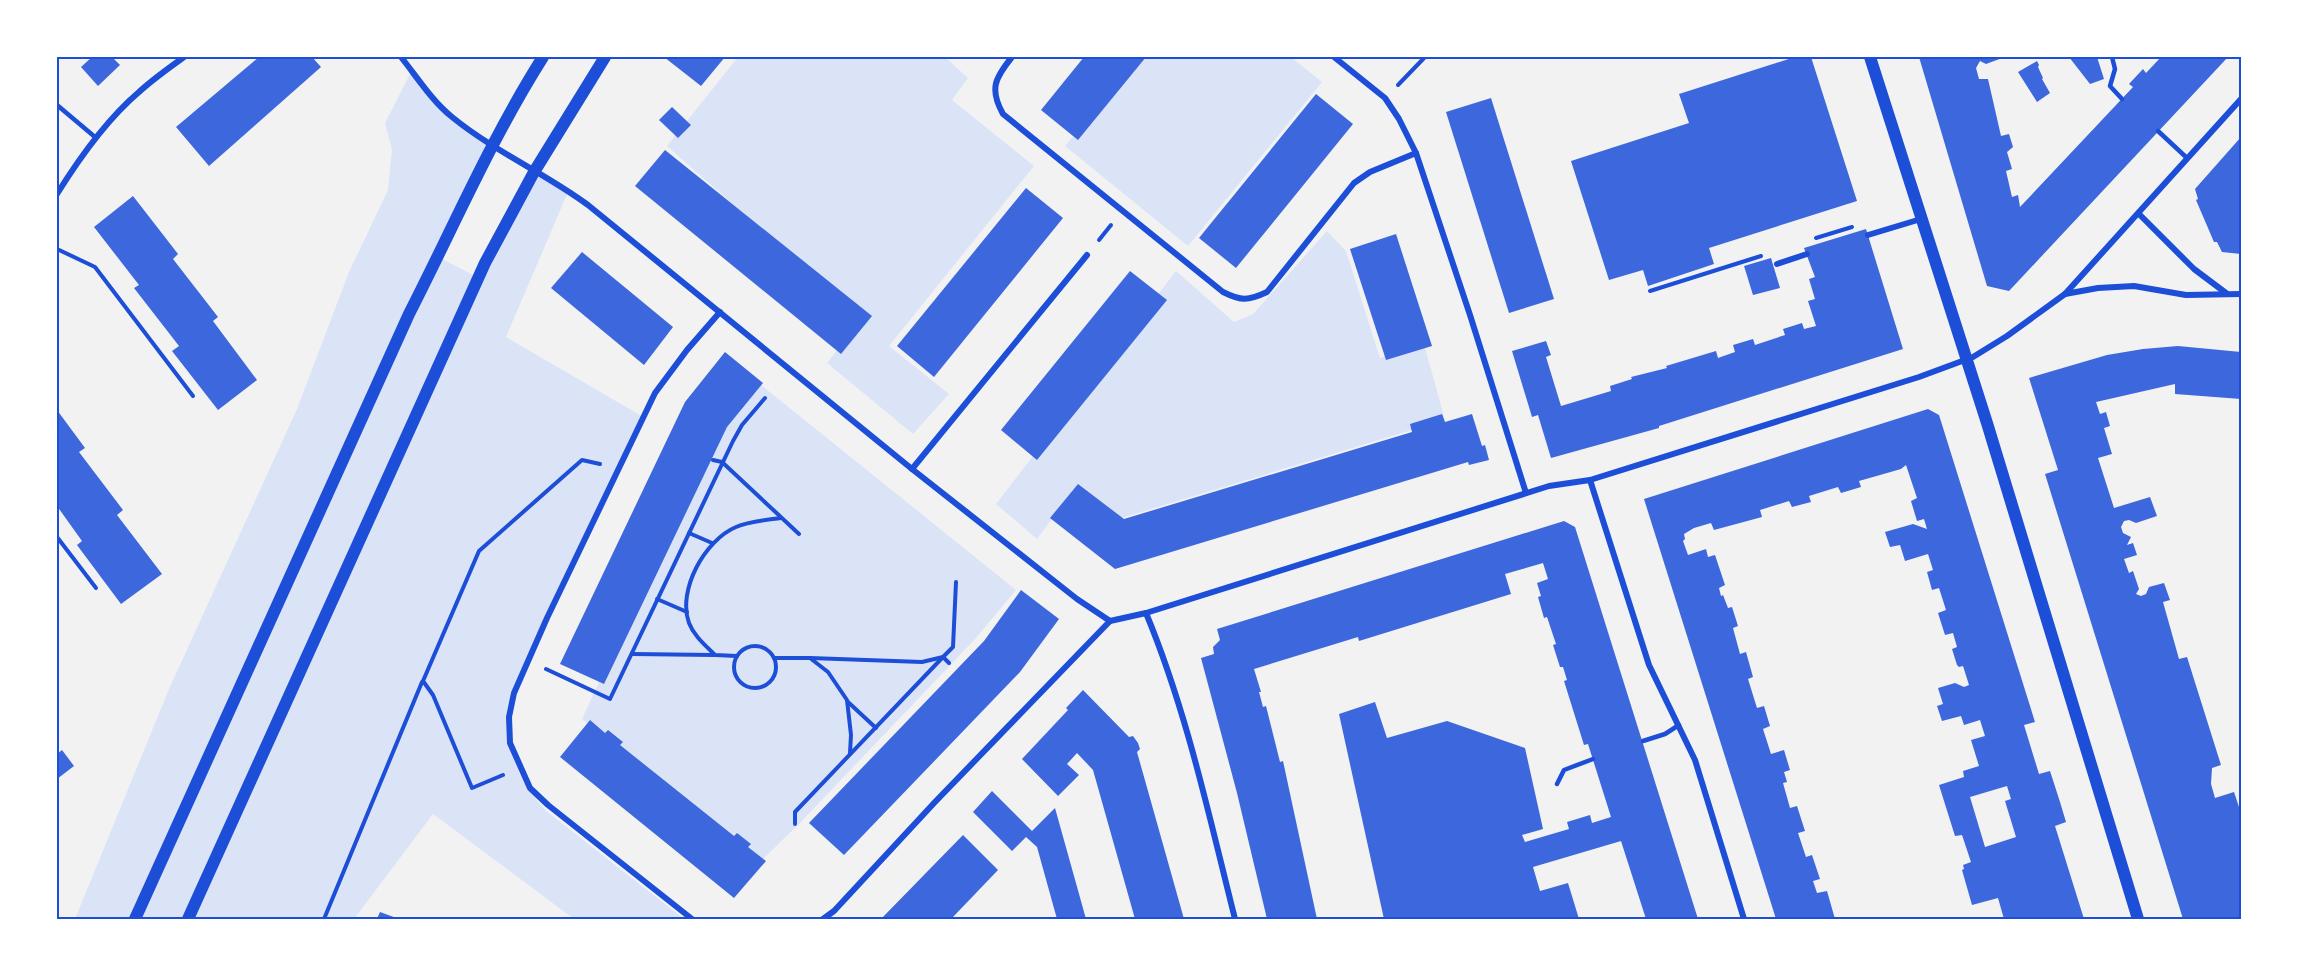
<svg xmlns="http://www.w3.org/2000/svg" width="2298" height="976" viewBox="0 0 2298 976" font-family="Helvetica,sans-serif">
  <style>
    .green { fill: #dbe4f7 }
    .building { fill: #3d67dc; fill-rule: evenodd }
    .lines { fill: none; stroke-linecap: round; stroke-linejoin: round }
    .path { stroke: #1d4ed8; stroke-width: 4 }
    .service { stroke: #1d4ed8; stroke-width: 4.5 }
    .minor { stroke: #1d4ed8; stroke-width: 6 }
    .secondary { stroke: #1d4ed8; stroke-width: 12 }
    .neatline { fill: none; stroke: #1d4ed8; stroke-width: 2 }
  </style>
  <rect width="100%" height="100%" fill="#f2f2f2"/>
  <g class="green">
    <path d="M738 57H945L968 78 952 100 1034 166 889 346 949 394 913 434 827 363 862 319 667 146Z"/>
    <path d="M1141 57H1291L1322 82 1188 246 1065 146Z"/>
    <path d="M411 72 440 107 491 147 133 919H75L169 689 297 409 349 272 388 190 392 149 385 123Z"/>
    <path d="M535 174 568 192 506 337 645 418 511 693C509 747 509 768 545 810L684 919H574L433 814 354 919H190L489 263Z"/>
    <path d="M1327 231 1346 251 1380 358 1424 344 1445 420 1112 521 1075 488 1037 539 996 504 1176 271 1234 322 1253 314Z"/>
    <path d="M440 258 477 277 186 919H137Z"/>
    <path d="M755 380 1016 590 976 638 799 824 760 862 582 719 718 423Z"/>
  </g>
  <g class="building">
    <path d="M92 57H112L120 65 98 86 81 67Z"/>
    <path d="M259 57H312L321 67 209 166 176 127Z"/>
    <path d="M664 57H725L701 86Z"/>
    <path d="M1084 57H1146L1078 140 1041 110Z"/>
    <path d="M1795 57H1811L1857 201 1709 248 1714 264 1648 286 1643 270 1609 280 1571 161 1689 123 1679 94Z"/>
    <path d="M1919 57H2005L1986 64 1980 61 1976 68 1979 79H1988L2001 136 2009 134 2013 147 2007 152 2012 169 2006 171 2012 197 2018 195 2020 207 2133 87 2129 84 2143 69 2146 73 2161 57H2228L2009 291 1987 286Z"/>
    <path d="M2069 57H2097L2104 79 2090 84Z"/>
    <path d="M2037 61 2039 65 2038 67 2043 78 2042 79 2050 93 2037 102 2018 72Z"/>
    <path d="M1316 94 1353 124 1236 268 1199 238Z"/>
    <path d="M1491 98 1554 299 1509 313 1446 112Z"/>
    <path d="M672 107 691 125 678 138 659 120Z"/>
    <path d="M2241 137V254L2222 252 2217 242H2214L2196 200 2198 199 2195 189Z"/>
    <path d="M665 150 872 316 841 354 635 186Z"/>
    <path d="M1026 188 1063 218 934 377 897 346Z"/>
    <path d="M133 196 178 254 173 259 218 317 213 321 257 380 218 410 172 351 179 346 134 288 139 285 94 227Z"/>
    <path d="M1866 229 1903 349 1659 426V428L1551 458 1538 415 1532 417 1512 351 1546 341 1551 355 1546 357 1561 406 1611 391 1610 386 1632 379 1631 377 1667 368 1666 366 1716 351 1718 358 1735 352 1733 345 1753 339 1755 345 1785 335 1783 329 1802 323 1804 329 1816 326 1808 301 1815 299 1809 279 1815 277 1804 248Z"/>
    <path d="M1396 234 1432 346 1386 360 1350 249Z"/>
    <path d="M582 252 673 327 644 365 551 288Z"/>
    <path d="M1771 258 1780 288 1753 295 1744 266Z"/>
    <path d="M1130 271 1167 300 1037 460 1001 430Z"/>
    <path d="M2178 346 2241 352V399L2175 394V384L2096 402 2100 414 2106 412 2110 426 2104 428 2112 454 2098 458 2114 508 2150 497 2157 516 2136 523 2129 520 2124 521 2121 527 2123 533 2131 537 2127 545 2133 543 2137 555 2124 559 2129 573 2133 571 2139 589 2136 594 2141 596 2146 594 2149 587 2164 583 2170 600 2163 602 2179 659 2187 657 2221 765 2212 768 2211 784 2215 798 2234 792 2241 813V919H2183L2045 474 2058 470 2029 378 2107 355 2143 349Z"/>
    <path d="M725 352 763 383 727 427 604 684 560 664 685 402Z"/>
    <path d="M1928 409 1939 415 2035 722 2024 725 2039 774 2050 771 2060 802 2066 822 2055 826 2084 919H2004L1998 898 1972 905 1962 870 1964 869 1963 865 1971 862 1962 835 1955 836 1939 785 1964 777 1963 771 1979 766 1971 740 1985 736 1980 720 1964 725 1961 716 1942 721 1937 706 1943 704 1938 688 1955 683 1964 687 1969 685 1963 666 1959 667 1957 665 1952 649 1957 647 1953 633 1945 635 1938 613 1946 610 1939 588 1932 590 1927 572 1933 570 1928 554 1905 561 1900 545 1890 547 1885 532 1913 524 1927 529 1924 519 1917 521 1911 501 1917 498 1906 465 1901 469 1859 481 1861 487 1841 493 1838 487 1809 496 1811 502 1792 507 1789 501 1760 510 1762 517 1714 530 1711 523 1694 528 1684 534 1685 539 1683 541 1688 555 1706 549 1708 557 1715 555 1725 585 1719 588 1721 596 1723 595 1728 608 1732 607 1738 626 1733 628 1740 654 1746 652 1753 677 1748 679 1757 708 1764 706 1770 726 1763 729 1771 754 1784 750 1790 770 1784 772 1787 782 1783 783 1790 808 1797 806 1805 831 1798 833 1806 857 1812 855 1820 879 1813 881 1817 893 1827 891 1835 919H1776L1644 499ZM2007 786 2011 799 2005 801 2016 837 1985 847 1970 797Z"/>
    <path d="M57 410 85 448 79 452 123 510 117 515 162 574 121 604 77 545 82 541 57 506Z"/>
    <path d="M1442 414 1445 422 1472 414 1482 446 1485 445 1489 460 1469 465 1468 462 1115 569 1050 518 1078 484 1124 519 1412 432 1410 424Z"/>
    <path d="M1564 521 1575 527 1698 919H1646L1621 841 1533 867 1540 891 1568 883 1579 919H1384L1339 714 1375 702 1387 738 1447 721 1525 748 1543 829 1522 835 1525 842 1569 829 1567 822 1590 815 1592 823 1611 817 1588 744 1584 745 1564 681 1567 680 1563 667H1560L1553 645 1556 644 1547 617 1544 618 1538 597 1541 596 1537 583 1548 579 1543 563 1505 574 1511 594 1359 641 1358 637 1254 669 1261 692H1259L1263 707 1266 706 1280 762 1283 761 1317 919H1267L1237 793 1201 658 1214 654 1213 647 1220 640 1217 629Z"/>
    <path d="M1021 590 1059 619 1020 672 844 855 809 823 984 641Z"/>
    <path d="M1083 690 1129 737 1133 736 1138 743 1140 749 1137 752 1184 919H1135L1093 770 1077 753 1067 764 1079 775 1058 796 1022 759 1068 710 1066 708Z"/>
    <path d="M590 720 605 733 608 730 623 742 620 745 734 836 737 833 751 844 748 847 766 861 734 898 560 757Z"/>
    <path d="M62 750 74 766 57 779V754Z"/>
    <path d="M992 791 1032 831 1055 808 1086 919H1057L1037 847 1026 837 1012 851 973 812Z"/>
    <path d="M963 835 998 870 953 917 952 919H881Z"/>
    <path d="M380 912 399 919H377Z"/>
  </g>
  <g class="lines">
    <g class="path">
      <path d="M1398 85 1425 57"/>
      <path d="M1816 238 1852 227"/>
      <path d="M1099 240 1111 225"/>
      <path d="M57 249 95 267 193 396"/>
      <path d="M1650 291 1761 256"/>
      <path d="M713 460 722 462 799 534"/>
      <path d="M689 533 712 543"/>
      <path d="M57 537 96 588"/>
      <path d="M657 599 687 612"/>
      <circle cx="755" cy="667" r="21"/>
      <path d="M632 654 714 655"/>
      <path d="M737 656 715 655C705 645 694 636 689 623 677 590 705 540 736 527 749 521 766 520 781 518"/>
      <path d="M774 658H810L828 672 847 700 851 735 850 753"/>
      <path d="M810 658 922 662 943 657 953 647 956 582"/>
      <path d="M546 669 610 699 733 441 742 425 765 398"/>
      <path d="M848 702 876 728"/>
      <path d="M503 775 472 788 433 695 423 681 479 551 582 460 600 464"/>
      <path d="M795 824V812L943 657 949 663"/>
      <path d="M324 919 422 682"/>
    </g>
    <g class="service">
      <path d="M2112 57 2115 69 2110 86 2122 99"/>
      <path d="M57 105 95 137"/>
      <path d="M2158 131 2187 158"/>
      <path d="M1643 741 1665 734 1679 725"/>
      <path d="M1557 784 1564 770 1593 759"/>
    </g>
    <g class="minor">
      <path d="M401 57C417 77 432 101 452 117 495 152 545 173 588 205L912 469 1077 599 1110 621"/>
      <path d="M1012 57C995 78 989 89 1003 114L1223 292C1241 301 1248 301 1267 292L1354 183 1370 172 1416 153"/>
      <path d="M1334 57 1385 98 1399 119 1416 153 1470 315 1526 493"/>
      <path d="M57 194C80 157 106 120 139 92 153 79 169 68 184 57"/>
      <path d="M2139 214 2194 269 2226 293"/>
      <path d="M1868 235 1921 219"/>
      <path d="M1777 264 1807 254"/>
      <path d="M2065 294 2098 288 2134 286 2186 295 2241 294"/>
      <path d="M912 469 1087 255"/>
      <path d="M1590 480 1649 665 1695 760 1744 919"/>
      <path d="M1146 613C1187 712 1209 816 1235 919"/>
      <path d="M692 919 548 805 530 788 510 743 509 717 514 693 547 618 655 393 687 350 720 312"/>
      <path d="M823 919 834 911 935 802 1110 621 1146 613 1549 486 1590 480 1919 377 1973 357 2007 336 2065 294 2241 99"/>
    </g>
    <g class="secondary">
      <path d="M1870 57 1987 423 2138 919"/>
      <path d="M135 919 409 314C453 228 491 139 543 57"/>
      <path d="M188 919 485 263 534 172 605 57"/>
    </g>
  </g>
  <rect width="2298" height="976" fill="none" stroke="#ffffff" stroke-width="117"/>
  <rect x="58" y="58" width="2182" height="860" class="neatline"/>
</svg>
